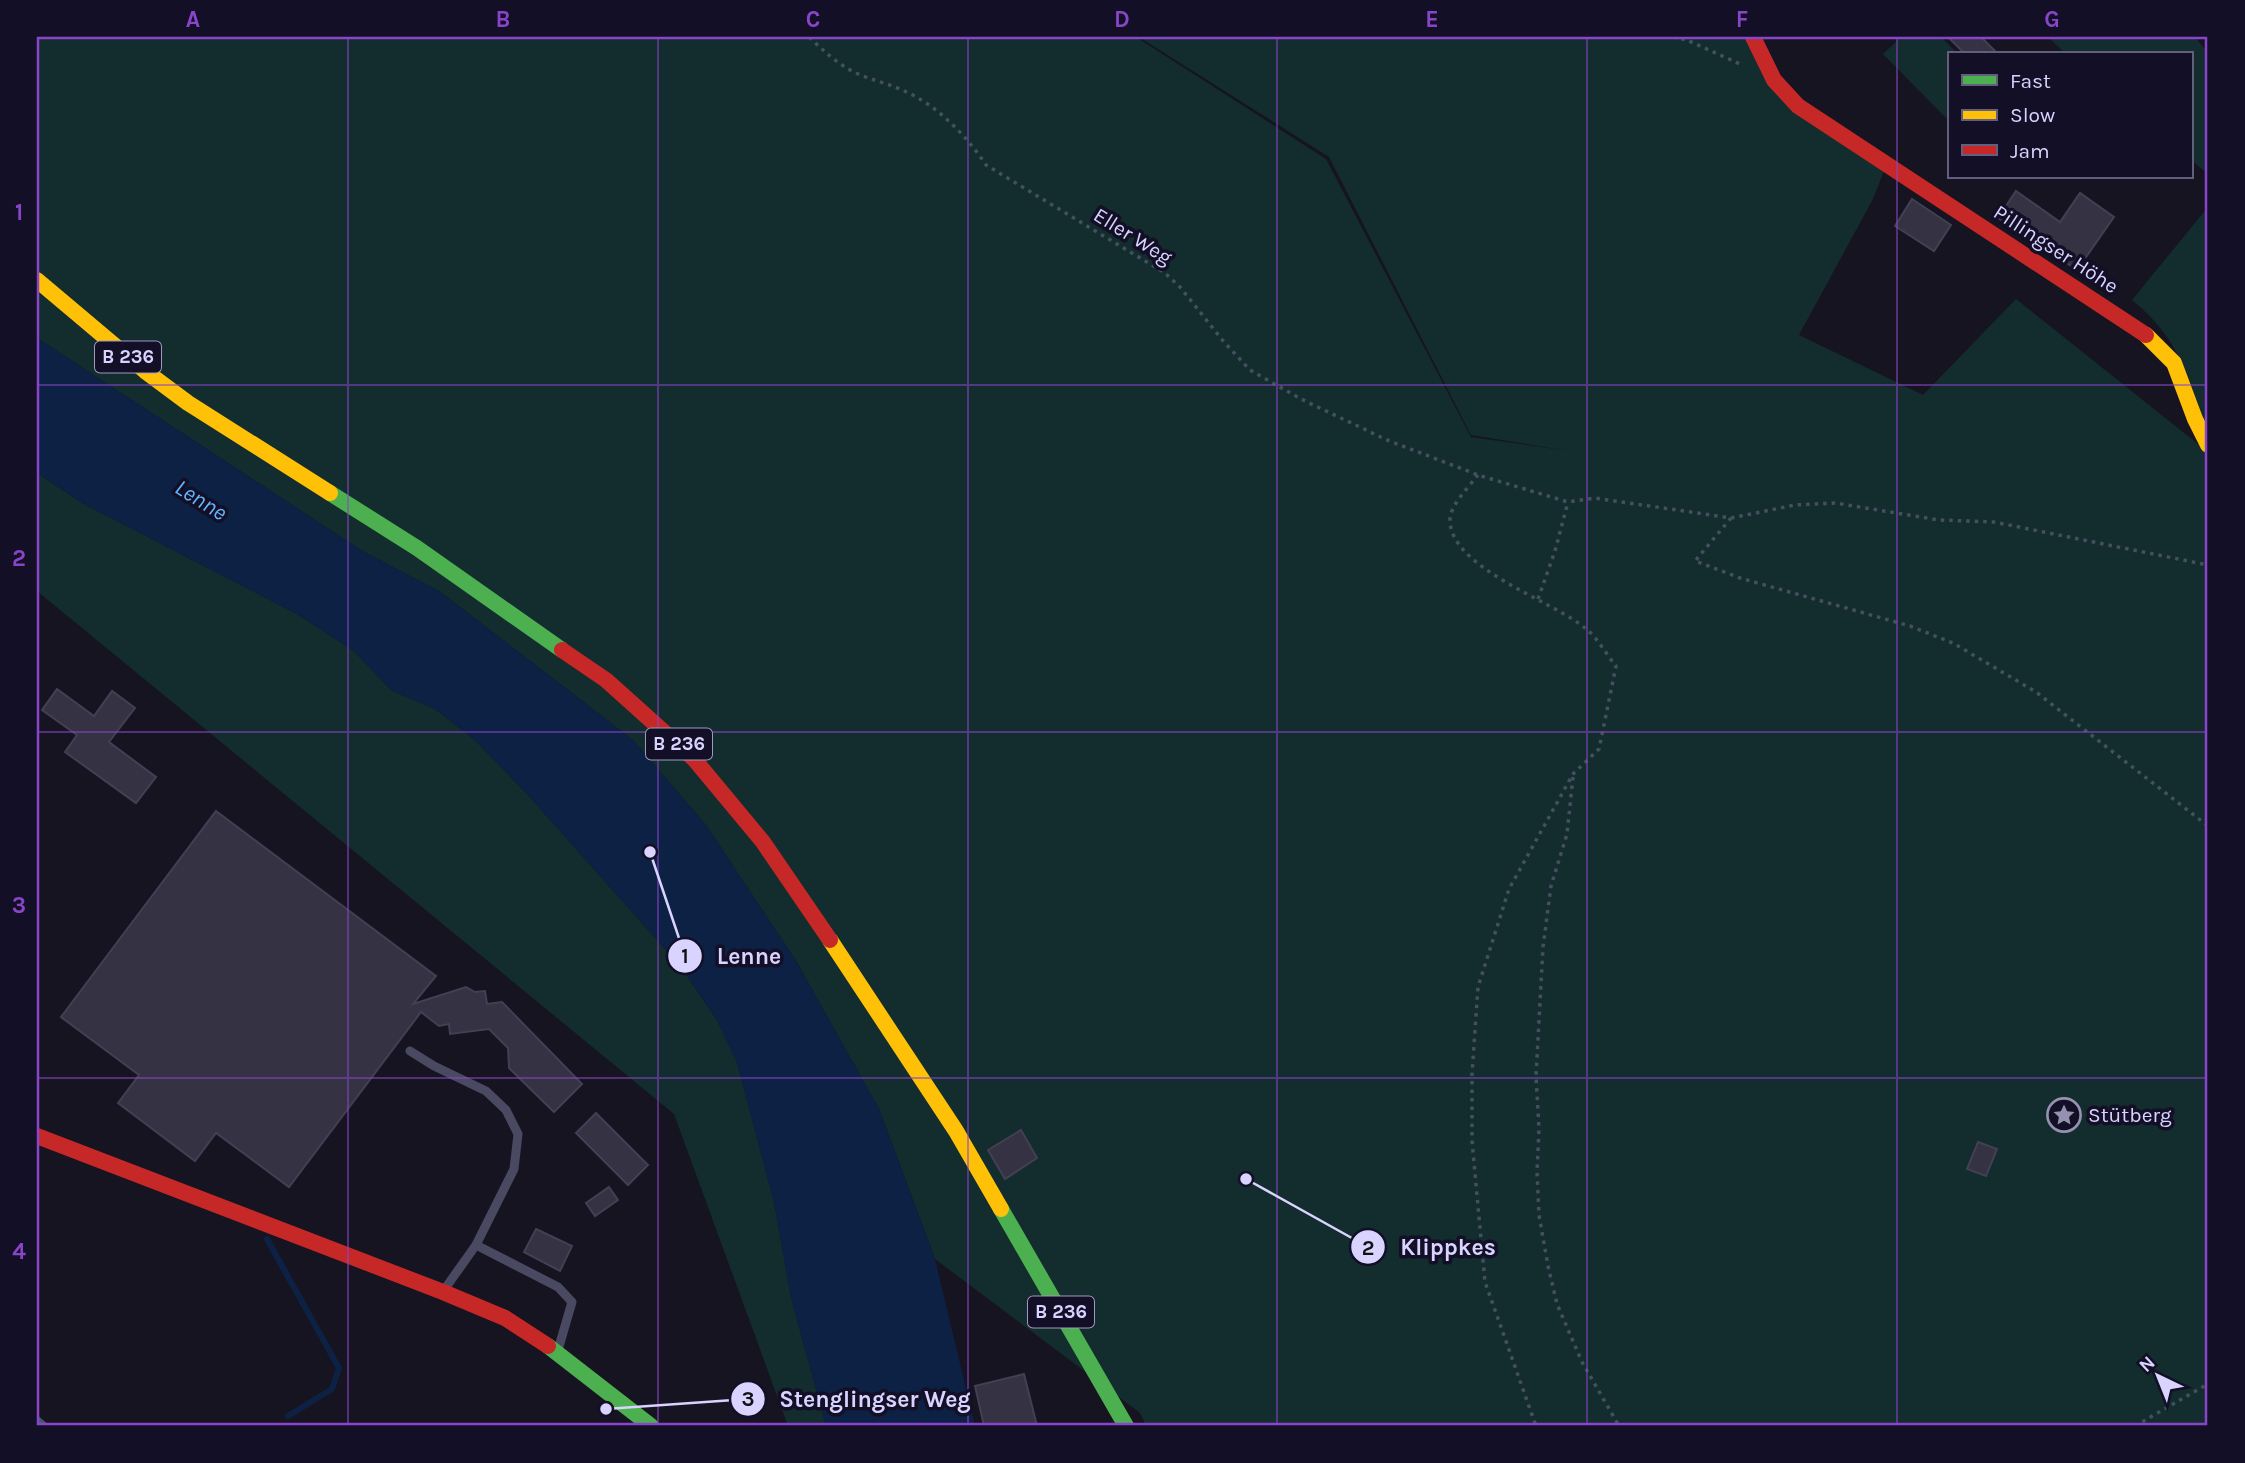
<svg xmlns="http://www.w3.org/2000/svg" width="2245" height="1463" viewBox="0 0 2245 1463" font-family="Karla,sans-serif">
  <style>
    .green { fill: #132c2d }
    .water { fill: #0d2144 }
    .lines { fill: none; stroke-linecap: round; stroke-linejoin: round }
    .stream { stroke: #0d2144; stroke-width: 6 }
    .building { fill: #343243; stroke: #433f54; stroke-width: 2 }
    .path { stroke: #44505f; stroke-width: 3.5; stroke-dasharray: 3.5 5; stroke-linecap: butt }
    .lane { stroke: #4a4962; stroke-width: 9 }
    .fast { stroke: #4caf50; stroke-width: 16 }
    .slow { stroke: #ffc107; stroke-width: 16 }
    .jam { stroke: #c62828; stroke-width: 16 }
    .rail { stroke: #43596b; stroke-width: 5; stroke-dasharray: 10 9; stroke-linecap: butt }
    .grid { fill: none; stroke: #8945c9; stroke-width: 2; stroke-opacity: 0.55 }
    .labels { text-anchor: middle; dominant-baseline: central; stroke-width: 7; stroke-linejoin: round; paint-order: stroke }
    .shield { fill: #130f26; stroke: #9e99be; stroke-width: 2 }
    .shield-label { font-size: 19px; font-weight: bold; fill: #d9d4ff }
    .street-label { font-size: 21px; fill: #d9d4ff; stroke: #130f26 }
    .poi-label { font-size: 21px; fill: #d9d4ff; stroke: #130f26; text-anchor: start }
    .water-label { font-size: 23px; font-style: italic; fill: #62b6ff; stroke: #130f26 }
    .leader { fill: none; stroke: #d9d4ff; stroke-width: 2.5 }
    .callout-dot { fill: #d9d4ff; stroke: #130f26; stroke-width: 2.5 }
    .mark-label { font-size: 21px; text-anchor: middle; font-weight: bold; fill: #111 }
    .callout-label { font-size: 23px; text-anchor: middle; font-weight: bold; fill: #d9d4ff; stroke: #130f26; stroke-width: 7; stroke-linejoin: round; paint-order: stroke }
    .neatline { fill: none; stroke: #8945c9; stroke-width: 2.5 }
    .grid-label { font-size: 23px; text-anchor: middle; font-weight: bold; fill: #8945c9 }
  </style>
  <rect width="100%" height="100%" fill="#161421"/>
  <g class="green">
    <path d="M37 37H1136L1326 159 1471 437 1569 451 1471 435 1329 157 1139 37H1749L1772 82 1886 166 1873 199 1799 335 1923 395 2016 299 2208 452V1426H1146L1140 1413 935 1259 879 1109 796 961 706 825 633 740 439 591 364 552 37 338Z"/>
    <path d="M1901 37H1941L1958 54H1949V115L1946 118 1883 54Z"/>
    <path d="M2048 37H2195L2208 53V174L2191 160V54H2066Z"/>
    <path d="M2208 207V431C2187 376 2180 339 2132 300Z"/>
    <path d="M37 473 84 504 297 614 354 651 391 690 435 709 475 740 529 796 681 967 717 1020 737 1062 774 1202 791 1297 826 1426H788L674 1114 37 591Z"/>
  </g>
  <path class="water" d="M37 338 364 552 439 591 633 740 706 825 796 961 879 1109 935 1259 975 1426H826L791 1297 774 1202 737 1063 717 1020 681 967 529 796 475 740 435 709 391 690 354 651 297 614 84 504 37 473Z"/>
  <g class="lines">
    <path class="stream" d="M267 1239 339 1368 332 1389 288 1416"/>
  </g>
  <g class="building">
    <path d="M1948 37H1981L1998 54H1965Z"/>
    <path d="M2016 191 2060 222 2080 193 2114 217 2077 270 1998 218Z"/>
    <path d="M1912 199 1951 225 1934 251 1895 226Z"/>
    <path d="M57 689 94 716 112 691 135 708 109 742 156 777 136 803 65 752 77 735 42 710Z"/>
    <path d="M216 811 436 976 413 1004 466 987 475 992 485 991 487 1004 502 1002 582 1084 554 1112 509 1068 508 1048 489 1029 450 1034 449 1024 439 1026 421 1012 289 1187 216 1133 195 1161 118 1103 139 1075 61 1017Z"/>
    <path d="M596 1113 648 1165 628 1185 576 1133Z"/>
    <path d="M1021 1130 1037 1158 1005 1179 988 1150Z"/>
    <path d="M1978 1142 1997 1149 1986 1176 1967 1169Z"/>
    <path d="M609 1187 618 1200 595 1216 586 1203Z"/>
    <path d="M536 1229 572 1246 560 1271 524 1252Z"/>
    <path d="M1024 1374 1037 1426H984L975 1386Z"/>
  </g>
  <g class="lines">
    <g class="path">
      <path d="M809 37C824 51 837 64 856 73 871 80 887 83 902 90 936 104 966 135 986 165L1165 273 1180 287 1224 342 1250 370 1301 399 1387 440 1478 475 1568 502 1595 498 1731 518 1795 505 1835 503 1939 520 1994 522 2208 565"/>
      <path d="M1673 37 1687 40 1742 65"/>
      <path d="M1478 475C1469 487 1450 505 1450 520 1450 568 1553 601 1585 628 1597 637 1606 654 1616 666L1599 749 1573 774 1509 889 1478 987 1472 1074V1141L1485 1282 1536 1426"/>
      <path d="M1731 518 1695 561 1740 578 1910 626 1953 643 2036 692 2208 826"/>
      <path d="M1538 599 1555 551 1568 502"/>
      <path d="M1573 777 1567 834 1551 886 1543 947 1536 1076 1539 1129 1537 1172 1539 1215 1548 1266 1557 1304 1582 1362 1619 1426"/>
      <path d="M2135 1426 2208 1384"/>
    </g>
    <g class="lane">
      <path d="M410 1051 434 1066 486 1091 506 1110 518 1134 514 1169 476 1245 444 1290"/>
      <path d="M476 1245 558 1287 572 1302 558 1350"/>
    </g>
    <g class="fast">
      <path d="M330 493 417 548 562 650"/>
      <path d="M1001 1209 1126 1426"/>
      <path d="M548 1346 651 1426"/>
    </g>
    <g class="slow">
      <path d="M37 280 145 371 188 403 330 493"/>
      <path d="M2146 335 2174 363 2195 419 2208 445"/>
      <path d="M830 940 956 1131 1001 1209"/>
    </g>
    <g class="jam">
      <path d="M1753 37 1774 80 1798 106 2146 335"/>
      <path d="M562 650 606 680 694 759 763 842 830 940"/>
      <path d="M37 1136 443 1292 505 1318 548 1346"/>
    </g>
    <path class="rail" d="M37 1418 46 1426"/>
  </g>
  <path class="grid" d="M348 37V1426M658 37V1426M968 37V1426M1277 37V1426M1587 37V1426M1897 37V1426M37 385H2208M37 732H2208M37 1078H2208"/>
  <defs>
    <g id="sight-ring" transform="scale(1.75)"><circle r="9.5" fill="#130f26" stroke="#9591b1" stroke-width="1.5"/><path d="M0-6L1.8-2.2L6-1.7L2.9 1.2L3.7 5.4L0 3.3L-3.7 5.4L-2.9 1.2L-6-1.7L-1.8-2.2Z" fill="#9591b1"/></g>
  </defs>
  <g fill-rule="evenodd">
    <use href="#sight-ring" x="2064" y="1115"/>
  </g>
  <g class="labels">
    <g class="shield">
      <rect x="95" y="341.5" width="66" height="31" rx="5"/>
      <rect x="646" y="728.5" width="66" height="31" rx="5"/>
      <rect x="1028" y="1296.5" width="66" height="31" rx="5"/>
    </g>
    <g class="shield-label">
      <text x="128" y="357">B 236</text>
      <text x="679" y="744">B 236</text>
      <text x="1061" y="1312">B 236</text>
    </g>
    <g class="street-label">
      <text transform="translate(1133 236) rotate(32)">Eller Weg</text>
      <text transform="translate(2056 249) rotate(33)">Pillingser Höhe</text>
    </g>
    <g class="poi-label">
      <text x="2088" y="1115">Stütberg</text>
    </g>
    <g class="water-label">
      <text transform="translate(201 500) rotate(32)">Lenne</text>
    </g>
  </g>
  <path class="leader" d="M650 852L685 956M1246 1179L1368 1247M606 1409L748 1399"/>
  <g class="callout-dot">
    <circle cx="650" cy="852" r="7"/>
    <circle cx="1246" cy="1179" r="7"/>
    <circle cx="606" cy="1409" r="7"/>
    <circle cx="685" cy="956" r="18"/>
    <circle cx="1368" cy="1247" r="18"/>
    <circle cx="748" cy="1399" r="18"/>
  </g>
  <g class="mark-label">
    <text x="685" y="963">1</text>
    <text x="1368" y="1255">2</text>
    <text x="748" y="1406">3</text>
  </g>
  <g class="callout-label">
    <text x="749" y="964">Lenne</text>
    <text x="1448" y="1255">Klippkes</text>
    <text x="875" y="1407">Stenglingser Weg</text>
  </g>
  <rect width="2245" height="1463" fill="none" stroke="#130f26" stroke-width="77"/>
  <rect x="1948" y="52" width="245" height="126" fill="#130f26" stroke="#625e7d" stroke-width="2"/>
  <rect x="1962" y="75" width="35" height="10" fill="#4caf50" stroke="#625e7d" stroke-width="2"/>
  <text x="2010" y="88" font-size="21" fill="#d9d4ff">Fast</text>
  <rect x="1962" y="110" width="35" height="10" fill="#ffc107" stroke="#625e7d" stroke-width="2"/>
  <text x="2010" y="122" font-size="21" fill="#d9d4ff">Slow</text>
  <rect x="1962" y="145" width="35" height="10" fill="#c62828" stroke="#625e7d" stroke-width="2"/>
  <text x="2010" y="158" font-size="21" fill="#d9d4ff">Jam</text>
  <g transform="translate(2158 1376) rotate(317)" stroke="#130f26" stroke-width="5" paint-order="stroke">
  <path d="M0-5L12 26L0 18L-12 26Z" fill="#d9d4ff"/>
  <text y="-10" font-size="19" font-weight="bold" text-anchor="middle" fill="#d9d4ff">N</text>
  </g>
  <rect x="38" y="38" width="2168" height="1386" class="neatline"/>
  <g class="grid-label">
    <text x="193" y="27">A</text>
    <text x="503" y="27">B</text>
    <text x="813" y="27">C</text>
    <text x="1122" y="27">D</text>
    <text x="1432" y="27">E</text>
    <text x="1742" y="27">F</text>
    <text x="2052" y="27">G</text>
    <text x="19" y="220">1</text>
    <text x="19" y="566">2</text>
    <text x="19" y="913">3</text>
    <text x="19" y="1259">4</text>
  </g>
</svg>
